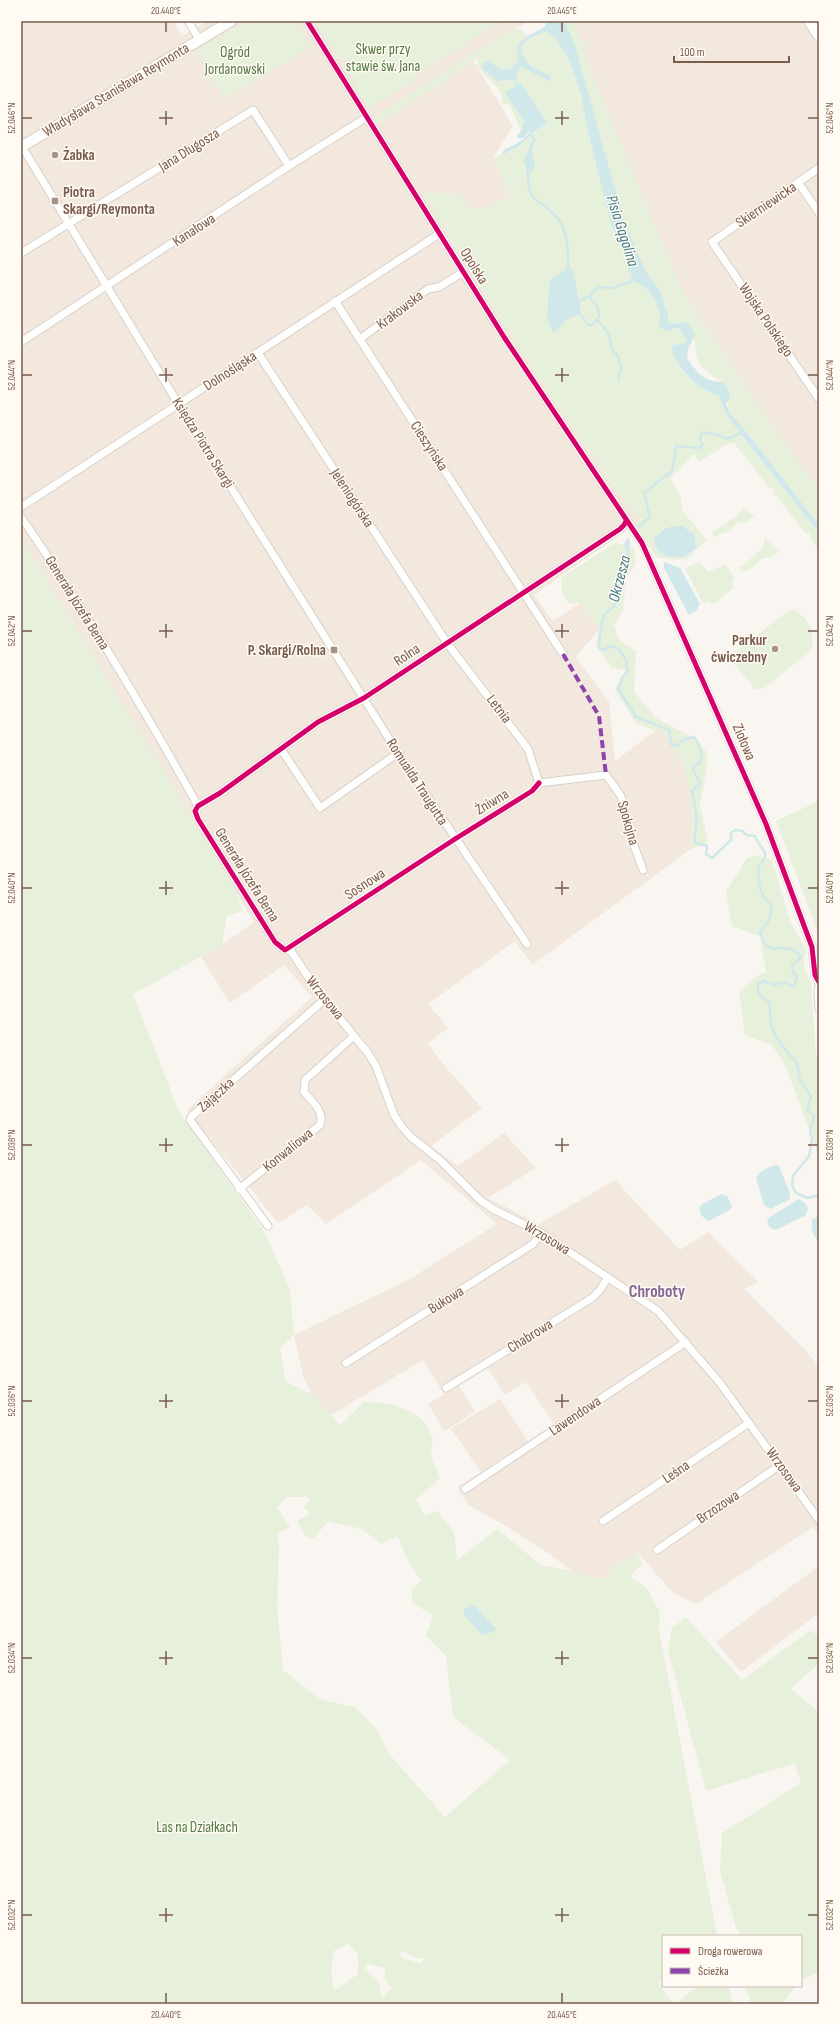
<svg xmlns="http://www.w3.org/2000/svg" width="840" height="2025" viewBox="0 0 840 2025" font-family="'Sofia Sans Condensed',sans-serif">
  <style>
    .residential { fill: #f2e8de }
    .green { fill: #e7f0db; fill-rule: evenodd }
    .water { fill: #d0e8ea }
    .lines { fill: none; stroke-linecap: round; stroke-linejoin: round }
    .stream { stroke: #d0e8ea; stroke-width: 2.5 }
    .street-casing { stroke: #d7d1cb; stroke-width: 9 }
    .secondary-casing { stroke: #d9d2cb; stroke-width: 12 }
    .street { stroke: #fefefd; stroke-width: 7 }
    .secondary { stroke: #fefefd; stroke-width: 10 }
    .quiet { stroke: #8e44ad; stroke-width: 4; stroke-dasharray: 8 4; stroke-linecap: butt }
    .cycleway-casing { stroke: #fffaf3; stroke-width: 8 }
    .cycleway { stroke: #d6006c; stroke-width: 5 }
    .ticks { fill: none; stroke: #7a5c4d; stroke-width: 1.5 }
    .poi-dot { fill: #a69286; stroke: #fffaf3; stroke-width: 1.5 }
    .labels { text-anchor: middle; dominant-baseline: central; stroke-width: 3; stroke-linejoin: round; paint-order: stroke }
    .park-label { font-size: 15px; fill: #537a41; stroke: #fffaf3 }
    .street-label { font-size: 15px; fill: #7a5c4d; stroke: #fffaf3 }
    .poi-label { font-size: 15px; font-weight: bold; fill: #7a5c4d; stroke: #fffaf3; text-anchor: start }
    .water-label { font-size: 16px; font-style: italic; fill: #437c86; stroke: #fffaf3 }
    .quarter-label { font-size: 17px; font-weight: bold; fill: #846695; stroke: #fffaf3 }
    .neatline { fill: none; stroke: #7a5c4d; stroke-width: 1.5 }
    .ticks-label { font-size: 10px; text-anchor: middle; fill: #7a5c4d }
  </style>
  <rect width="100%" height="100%" fill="#f9f5f0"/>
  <g class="residential">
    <path d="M21 21H173L182 36 208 21H528L472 58 513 126 493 158 510 196 447 234 511 335 582 441 603 467 607 478 641 520 534 595 553 621 580 603 600 628 576 657 609 702 615 761 659 728 684 764 692 811 691 849 532 965 515 941 428 1004 448 1028 428 1043 443 1064 482 1108 431 1146 458 1166 504 1133 536 1168 488 1198 539 1224 615 1180 680 1250 708 1232 759 1282 744 1289 809 1354 819 1367V1536L813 1527 696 1604 674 1594 637 1552 616 1565 606 1578H592L572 1571 551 1555 504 1525 469 1505 457 1487 481 1472 451 1429 500 1399 528 1441 554 1424 526 1382 505 1395 488 1368 459 1386 475 1412 444 1431 428 1404 444 1394 423 1360 331 1415 311 1394 310 1389 304 1380 294 1335 408 1280 497 1224 421 1160 326 1224 307 1205 278 1223 187 1110 312 997 284 965 230 1003 201 957 222 945 254 922 21 538Z"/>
    <path d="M567 21H819V494L780 440 685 296 620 149Z"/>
    <path d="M819 1566V1613L741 1672 716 1642Z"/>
  </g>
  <g class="green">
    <path d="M247 21H295L311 47 224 99 195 52Z"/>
    <path d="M315 21H501L421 72 410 84 369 108 355 86 350 72 340 55 330 46Z"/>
    <path d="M565 21H575L582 42 586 43 591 70 649 212 685 296 745 387 819 490V525L749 435 730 413 722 382C716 378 707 373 702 367 693 357 697 340 692 328L677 322 669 325 668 316 660 290 646 272 624 221 575 45Z"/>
    <path d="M521 29 527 35C519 44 516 49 518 61L509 70 501 69 488 61 500 81 513 80 516 85 506 93 525 124 523 128 520 129 509 104 506 103 503 107C502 102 503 96 500 91 495 82 475 71 477 58L435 88 413 100 378 124 376 122V116L508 31Z"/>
    <path d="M547 31 555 38 570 61 581 95 586 123 611 224 626 259V265L634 281 648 290 656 302 660 315 659 327C672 328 681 327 687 340L682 344 674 345C675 372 696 386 719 396L726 414 740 433 819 533V550L809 537 811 536 809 533 806 534 773 492 775 491 773 487 770 489 734 443H729L699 462 694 454 670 479 680 494 682 510 707 541 693 552 694 555C681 563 670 559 656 557L646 539 644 540 635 525 641 520 612 486 603 467 582 441 516 343 426 199 424 193C437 192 449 194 462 196L471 208C487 210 496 204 510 196L493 158 521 145 530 136 533 138 525 171 534 165 532 150 536 139 532 133 547 123 520 83 518 84 516 80 519 68 522 67 550 82 551 76C536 70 523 64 521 47L528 39ZM573 276 577 288 580 314 565 321 555 332 547 316 549 305ZM672 526H682L690 531 696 547 692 553 686 556 654 538 663 529Z"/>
    <path d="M744 508 754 516 745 523 739 522 727 532 719 534 714 538 712 533 738 515Z"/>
    <path d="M21 538 233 885 243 911 227 916 222 945 133 994 179 1112 265 1233 290 1290 294 1335 280 1348 286 1382 311 1394 340 1425 364 1402C384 1402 414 1407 426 1425 429 1429 431 1435 433 1439 428 1454 434 1464 440 1478L416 1500 425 1515 437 1511 454 1532 457 1560 497 1529 541 1565 572 1571 592 1578H606L616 1565 637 1552 642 1563 630 1577 646 1587 660 1612 659 1630 717 1935 663 1936V1979L657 1982 673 2004H21ZM287 1497H307L310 1500 304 1507 310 1514 297 1521 307 1538H314L328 1521 362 1529 381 1544 398 1536 405 1555 421 1581 412 1588V1602L433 1616 426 1636 446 1656 453 1717 510 1760 445 1817 389 1754 378 1731 355 1707 321 1700 283 1670 277 1608 279 1547 277 1534 290 1527 277 1507ZM348 1944 358 1954V1974L334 1991 331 1968 334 1951ZM402 1951 416 1958H423L422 1964 402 1958 399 1954ZM368 1964 385 1968V1981L392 1988 382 1998 378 1981 365 1968Z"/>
    <path d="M765 538 779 552 769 558H763L752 568 742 572 739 567 746 563 764 546Z"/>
    <path d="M615 543 634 548 636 564 626 577 623 612 614 625 619 640 636 651 634 692 656 718 697 740 707 753V767L700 805 708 843 691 849 692 810 684 764 659 728 655 731 636 723 615 690 626 670 612 668 596 646 600 628 580 603H569L562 594 561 578Z"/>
    <path d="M699 562 708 572 725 564 735 578 732 582 733 588 713 604 709 601 703 603 685 568Z"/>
    <path d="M793 609C808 617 818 637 810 651L763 689H755L733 662V657L735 652 788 611Z"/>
    <path d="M819 801V935L776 821Z"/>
    <path d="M757 855 772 860 790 921 806 949 803 964 811 982 816 1055 819 1061V1156L786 1067 772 1045 745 1035 739 992 752 979 766 972 760 936 732 926 726 892 747 858Z"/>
    <path d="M686 1617 742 1680 811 1630 819 1637V1663L791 1689 819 1712V1972L801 1980V1936H741L736 1928 720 1871 722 1833 801 1783 795 1763 706 1791 668 1650 672 1628Z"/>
    <path d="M699 1986H729L732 2004H675Z"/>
    <path d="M742 1986H796L782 2004H750L749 1995Z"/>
  </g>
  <g class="water">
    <path d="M546 21H565L575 45 624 221 646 272 660 290 668 316 669 324 686 322 692 328 695 335 688 349 687 358C697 372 703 382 722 382L728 388 730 398 726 404 730 413 749 435 819 525V533L740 433 726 414 719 396C696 388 681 372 671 350L674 345 682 344 687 340 680 330 675 328 666 331 659 327 660 314 656 302 648 290 634 281 626 265V259L611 224 586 123 581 95 570 61 555 38 547 31 528 39 521 47C523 64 536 70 551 76L550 82 522 67 519 68 516 80 518 84 521 83 547 123 532 133 536 139 532 150 535 168 531 172 526 174V165L523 162 533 139 530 136 521 145 502 155 504 150 523 140 530 132 529 131 524 138 519 139 517 136 523 128 522 124 525 123 505 93 516 86 513 80 497 81 482 68 483 62 488 61 501 69 509 70 518 61C514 38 528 37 545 27Z"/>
    <path d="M568 268 573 270 580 306V314L565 321 555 332 552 331 547 316 550 280Z"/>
    <path d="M672 526H682L694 534 696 547C685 564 654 560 654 538L664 529Z"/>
    <path d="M627 538H629L630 545 627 551 624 546Z"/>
    <path d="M664 562 680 568 700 604 696 611 689 615 664 568Z"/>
    <path d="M774 1165 779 1166 790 1193V1199L771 1209 764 1205 756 1178 760 1172Z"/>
    <path d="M721 1194 727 1196 732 1206 731 1209 709 1221 702 1216 699 1209 701 1205Z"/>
    <path d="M799 1199 805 1203 808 1209 805 1216 775 1230 769 1227 767 1220 770 1217Z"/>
    <path d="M819 1216V1241C812 1237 811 1227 812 1220Z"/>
    <path d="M474 1605 496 1629 495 1631 482 1635 463 1614 465 1609Z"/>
  </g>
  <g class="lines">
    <g class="stream">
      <path d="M529 170C524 208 545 197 560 222 569 236 568 255 568 271"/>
      <path d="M579 301 590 296"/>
      <path d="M579 313 588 325H592L599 317 598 307 590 298 592 293 599 287 613 288 630 282 635 277"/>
      <path d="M597 320 608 332 613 352 618 356 621 369 618 380"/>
      <path d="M639 527 650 517 644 493 672 471 676 446 699 448 703 445 700 439 702 432 718 435 726 439 742 433"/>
      <path d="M628 548V559L620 577 614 607C612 609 608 611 606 613 601 618 598 643 600 649L605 650 609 646 619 649 626 660 627 672 622 678 618 689 636 717 669 730 671 745H679L681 741 694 737C699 744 703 753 701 762L694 766 693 770 700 783 692 791C696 807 698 825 694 840L696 843 707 846 706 854 712 858 731 840V833L735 830 743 831 746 835 755 836C760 852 773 849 759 866 757 882 759 896 772 906L769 920 760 933 765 944 772 949C783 947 795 947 801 957L792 966 793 972 797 976 795 985 792 986C784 981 781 983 773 985L765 981 759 983C755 994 761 996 769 1002L771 1024 775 1035 787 1052 797 1063 800 1080 811 1096 807 1110 814 1116 810 1131 812 1139 809 1156 793 1176 792 1185 796 1193 808 1198 819 1195"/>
    </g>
    <g class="street-casing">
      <g id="street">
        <path d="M188 21 199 39"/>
        <path d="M307 21 504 337 642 543 766 824 812 947 815 975 819 982"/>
        <path d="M21 145 179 405 398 753 527 944"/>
        <path d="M819 168 712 242 819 399"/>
        <path d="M798 182 819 213"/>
        <path d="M21 253 253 110 289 166"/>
        <path d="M335 301 563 654"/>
        <path d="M360 339 428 289 439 287 463 272"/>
        <path d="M21 342 289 166 367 117"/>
        <path d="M258 353 447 643 528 749 539 783"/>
        <path d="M21 507 439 234"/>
        <path d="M21 517C85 610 143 707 198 806"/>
        <path d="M281 749 320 808 398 753"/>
        <path d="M539 783 532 791 455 839 285 950 275 942 198 819 195 811 198 806 220 793 318 722 364 698 620 529 624 525 626 521"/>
        <path d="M539 783 606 775 621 796 628 829 643 870"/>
        <path d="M289 948 316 989 368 1053 376 1066 394 1115 402 1127 411 1137 440 1160 480 1200 493 1209 541 1233 658 1311 720 1383 819 1520"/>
        <path d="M819 985 818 992 819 1009"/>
        <path d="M239 1189 320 1125C325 1112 312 1101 304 1092L305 1080 354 1036"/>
        <path d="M268 1226 190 1120 191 1117 324 1000"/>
        <path d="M346 1363 533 1244 541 1233"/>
        <path d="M446 1388 592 1298 600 1290 608 1277"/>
        <path d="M465 1489 686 1342"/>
        <path d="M603 1521 749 1423"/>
        <path d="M657 1550 780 1465"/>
      </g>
    </g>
    <g class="secondary-casing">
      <g id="secondary">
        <path d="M809 21 819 36"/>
        <path d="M21 147 231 21"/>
      </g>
    </g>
    <use href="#street" class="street"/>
    <use href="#secondary" class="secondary"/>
    <path class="quiet" d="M563 654 599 716 606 775"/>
    <g class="cycleway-casing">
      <g id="cycleway">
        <path d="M307 21 504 337 642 543 766 824 812 947 815 975 819 982"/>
        <path d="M539 783 532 791 455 839 285 950 275 942 198 819 195 811 198 806 220 793 318 722 364 698 620 529 624 525 626 521"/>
      </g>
    </g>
    <use href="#cycleway" class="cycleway"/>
  </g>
  <path class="ticks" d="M166 22V32M562 22V32M166 111V125M562 111V125M22 118H32M159 118H173M555 118H569M808 118H818M166 368V382M562 368V382M22 375H32M159 375H173M555 375H569M808 375H818M166 624V638M562 624V638M22 631H32M159 631H173M555 631H569M808 631H818M166 881V895M562 881V895M22 888H32M159 888H173M555 888H569M808 888H818M166 1138V1152M562 1138V1152M22 1145H32M159 1145H173M555 1145H569M808 1145H818M166 1394V1408M562 1394V1408M22 1401H32M159 1401H173M555 1401H569M808 1401H818M166 1651V1665M562 1651V1665M22 1658H32M159 1658H173M555 1658H569M808 1658H818M166 1908V1922M562 1908V1922M22 1915H32M159 1915H173M555 1915H569M808 1915H818M166 1993V2003M562 1993V2003"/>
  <g class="poi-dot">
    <circle cx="55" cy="155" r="4"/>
    <rect x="51" y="197" width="8" height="8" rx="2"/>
    <circle cx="775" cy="649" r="4"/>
    <rect x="330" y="646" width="8" height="8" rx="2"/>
  </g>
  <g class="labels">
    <g class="park-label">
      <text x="383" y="49">Skwer przy<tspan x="383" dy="17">stawie św. Jana</tspan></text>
      <text x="235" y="52">Ogród<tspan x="235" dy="17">Jordanowski</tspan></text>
      <text x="197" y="1827">Las na Działkach</text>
    </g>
    <g class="street-label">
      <text transform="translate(116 90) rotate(-31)">Władysława Stanisława Reymonta</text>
      <text transform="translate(189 150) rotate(-32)">Jana Długosza</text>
      <text transform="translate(766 205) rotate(-34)">Skierniewicka</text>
      <text transform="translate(194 230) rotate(-33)">Kanałowa</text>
      <text transform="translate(474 266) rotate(58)">Opolska</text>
      <text transform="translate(400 310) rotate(-37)">Krakowska</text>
      <text transform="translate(766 320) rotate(56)">Wojska Polskiego</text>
      <text transform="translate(230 371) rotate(-33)">Dolnośląska</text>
      <text transform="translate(203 443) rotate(58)">Księdza Piotra Skargi</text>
      <text transform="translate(429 446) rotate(57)">Cieszyńska</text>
      <text transform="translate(352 498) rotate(57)">Jeleniogórska</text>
      <text transform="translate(77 603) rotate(58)">Generała Józefa Bema</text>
      <text transform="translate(407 655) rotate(-34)">Rolna</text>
      <text transform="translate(499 709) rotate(53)">Letnia</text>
      <text transform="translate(744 742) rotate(67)">Ziołowa</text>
      <text transform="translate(417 782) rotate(57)">Romualda Traugutta</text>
      <text transform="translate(492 802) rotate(-31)">Żniwna</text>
      <text transform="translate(628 823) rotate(74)">Spokojna</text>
      <text transform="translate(247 875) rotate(58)">Generała Józefa Bema</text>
      <text transform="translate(365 884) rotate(-33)">Sosnowa</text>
      <text transform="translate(325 998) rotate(51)">Wrzosowa</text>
      <text transform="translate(216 1095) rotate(-42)">Zajączka</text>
      <text transform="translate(288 1150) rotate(-39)">Konwaliowa</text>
      <text transform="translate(547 1238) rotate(31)">Wrzosowa</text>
      <text transform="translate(446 1300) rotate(-32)">Bukowa</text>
      <text transform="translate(530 1336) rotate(-32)">Chabrowa</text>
      <text transform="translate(575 1416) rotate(-34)">Lawendowa</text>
      <text transform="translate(784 1470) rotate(54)">Wrzosowa</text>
      <text transform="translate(676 1472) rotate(-34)">Leśna</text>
      <text transform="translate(718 1507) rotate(-34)">Brzozowa</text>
    </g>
    <g class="poi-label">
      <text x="63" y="155">Żabka</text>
      <text x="63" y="192">Piotra<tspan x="63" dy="17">Skargi/Reymonta</tspan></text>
      <text x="767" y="640" text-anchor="end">Parkur<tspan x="767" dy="17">ćwiczebny</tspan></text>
      <text x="326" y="650" text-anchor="end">P. Skargi/Rolna</text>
    </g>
    <g class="water-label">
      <text transform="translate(622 231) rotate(72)">Pisia Gągolina</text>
      <text transform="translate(620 579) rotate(-75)">Okrzesza</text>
    </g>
    <g class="quarter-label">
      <text x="657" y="1292">Chroboty</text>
    </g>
  </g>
  <rect width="840" height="2025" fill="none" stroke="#fffaf3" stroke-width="44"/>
  <rect x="662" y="1935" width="140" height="52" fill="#fffaf3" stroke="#cabbb1"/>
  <rect x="670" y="1948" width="20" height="6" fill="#d6006c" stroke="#cabbb1"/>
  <text x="698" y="1955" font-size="12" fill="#7a5c4d">Droga rowerowa</text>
  <rect x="670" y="1968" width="20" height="6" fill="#8e44ad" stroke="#cabbb1"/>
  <text x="698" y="1975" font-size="12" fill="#7a5c4d">Ścieżka</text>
  <path d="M674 56v6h115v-6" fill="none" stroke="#7a5c4d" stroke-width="2"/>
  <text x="680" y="56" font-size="12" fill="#7a5c4d" stroke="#fffaf3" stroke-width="3" paint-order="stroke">100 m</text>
  <rect x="22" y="22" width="796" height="1981" class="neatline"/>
  <g class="ticks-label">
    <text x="166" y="14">20.440°E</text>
    <text x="562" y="14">20.445°E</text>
    <text transform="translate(11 118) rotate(-90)" y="4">52.046°N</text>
    <text transform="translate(829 118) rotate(-90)" y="4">52.046°N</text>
    <text transform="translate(11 375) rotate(-90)" y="4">52.044°N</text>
    <text transform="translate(829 375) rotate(-90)" y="4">52.044°N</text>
    <text transform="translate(11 631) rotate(-90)" y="4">52.042°N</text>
    <text transform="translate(829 631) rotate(-90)" y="4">52.042°N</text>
    <text transform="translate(11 888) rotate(-90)" y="4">52.040°N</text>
    <text transform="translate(829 888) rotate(-90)" y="4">52.040°N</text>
    <text transform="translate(11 1145) rotate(-90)" y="4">52.038°N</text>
    <text transform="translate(829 1145) rotate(-90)" y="4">52.038°N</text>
    <text transform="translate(11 1401) rotate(-90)" y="4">52.036°N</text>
    <text transform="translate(829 1401) rotate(-90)" y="4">52.036°N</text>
    <text transform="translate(11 1658) rotate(-90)" y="4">52.034°N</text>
    <text transform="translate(829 1658) rotate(-90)" y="4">52.034°N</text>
    <text transform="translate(11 1915) rotate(-90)" y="4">52.032°N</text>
    <text transform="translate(829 1915) rotate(-90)" y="4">52.032°N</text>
    <text x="166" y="2018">20.440°E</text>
    <text x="562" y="2018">20.445°E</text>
  </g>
</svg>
